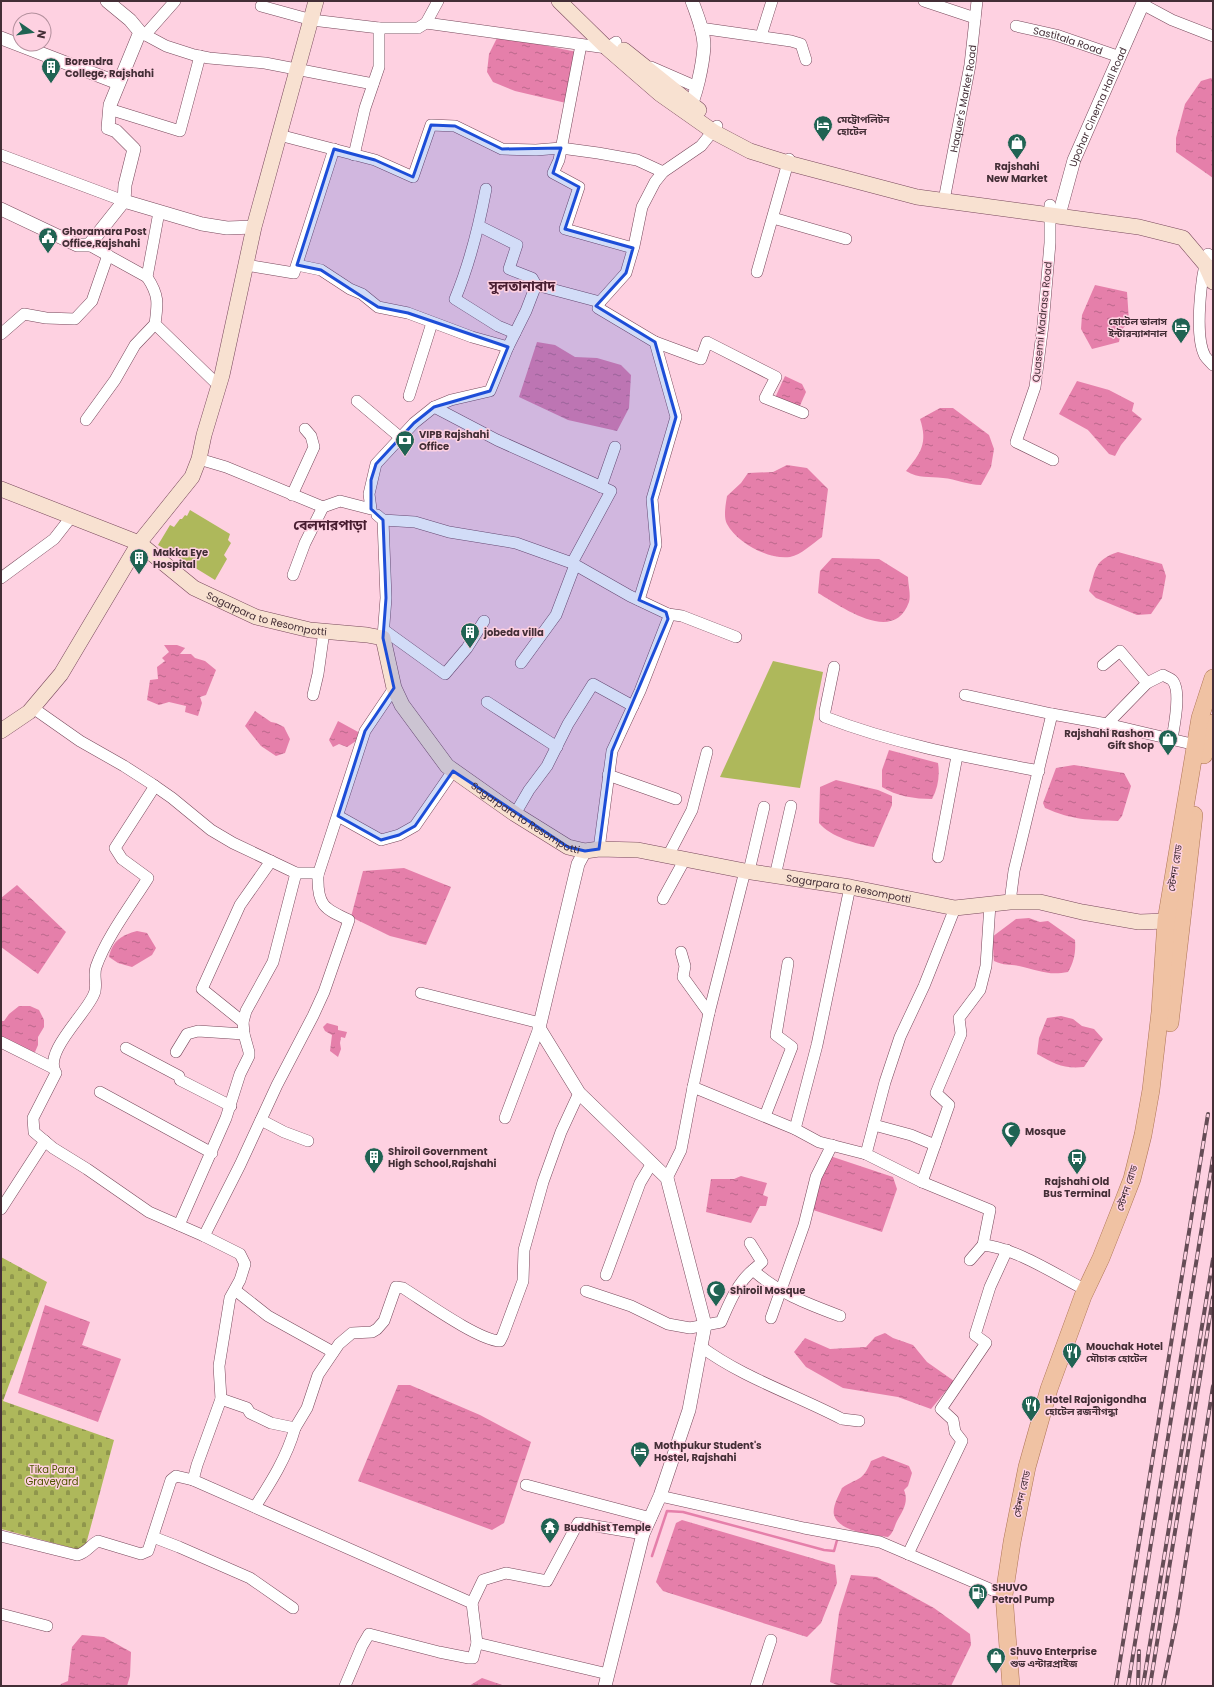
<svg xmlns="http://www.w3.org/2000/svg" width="1214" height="1687" viewBox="0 0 1214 1687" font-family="Poppins,'Noto Sans Bengali',sans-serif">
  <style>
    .green { fill: #aeb85b }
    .cemetery { fill: url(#cemetery-stones) }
    .water { fill: url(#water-ripples) }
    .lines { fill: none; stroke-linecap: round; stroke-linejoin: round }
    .stream { stroke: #e57faa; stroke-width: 2.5 }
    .minor-casing { stroke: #77485b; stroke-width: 12 }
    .tertiary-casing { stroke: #77485b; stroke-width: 14 }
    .secondary-casing { stroke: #77485b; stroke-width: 16 }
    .primary-casing { stroke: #ad7455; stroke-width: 18 }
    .minor { stroke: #fff; stroke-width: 11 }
    .tertiary { stroke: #fff; stroke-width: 13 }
    .secondary { stroke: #f8e1d1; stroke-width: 15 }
    .primary { stroke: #f0c2a3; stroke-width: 17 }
    .rail-casing { stroke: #654c56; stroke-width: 4 }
    .rail { stroke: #fed1e1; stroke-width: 2.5; stroke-dasharray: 8; stroke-linecap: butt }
    .marked { fill: #1d4ed8; fill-opacity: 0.2; stroke: #1d4ed8; stroke-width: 3; stroke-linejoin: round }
    .labels { text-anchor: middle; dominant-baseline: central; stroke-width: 3; stroke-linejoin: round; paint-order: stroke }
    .street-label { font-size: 10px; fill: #432e36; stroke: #fed1e1 }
    .poi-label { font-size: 10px; font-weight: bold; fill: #432e36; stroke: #fed1e1; text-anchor: start }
    .park-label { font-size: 10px; fill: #505600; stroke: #fed1e1 }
    .district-label { font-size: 14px; font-weight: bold; fill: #481d30; stroke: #fed1e1 }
  </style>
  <defs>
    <pattern id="cemetery-stones" width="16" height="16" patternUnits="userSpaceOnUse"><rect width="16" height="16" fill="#aeb85b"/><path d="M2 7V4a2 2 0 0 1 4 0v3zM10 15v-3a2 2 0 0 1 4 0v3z" fill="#8f964c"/></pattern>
    <pattern id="water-ripples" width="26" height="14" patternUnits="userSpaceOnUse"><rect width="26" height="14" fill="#e57faa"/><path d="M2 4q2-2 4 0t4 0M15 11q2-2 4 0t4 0" fill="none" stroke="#bb688b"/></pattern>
  </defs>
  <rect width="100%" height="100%" fill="#fed1e1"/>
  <g class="green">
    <path d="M190 510 230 534 228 540 231 543 224 555 227 559 215 580 158 545 170 525 174 527 180 519H182L185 515 187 516Z"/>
    <path d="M773 661 823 672 800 788 720 777Z"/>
  </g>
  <path class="cemetery" d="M1 1257 47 1282 3 1401 114 1440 85 1548 76 1549 1 1529Z"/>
  <g class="water">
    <path d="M498 36 577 52 566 103 515 91 493 82 487 72 489 54Z"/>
    <path d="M1211 78 1213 80V178L1176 152V138L1185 104 1201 81Z"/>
    <path d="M1095 285 1127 292 1129 321 1121 331 1119 342 1092 349 1081 329 1082 315Z"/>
    <path d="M537 342 555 345 575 357 597 358 621 365 631 375 629 408 617 431 568 420 519 397Z"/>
    <path d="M785 376 802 384 806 392 798 410 774 400Z"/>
    <path d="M1077 381 1109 390 1134 403 1132 411 1142 419 1121 445 1115 456 1109 454 1088 430 1059 414Z"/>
    <path d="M940 408H953L989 435 994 449 991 467 981 485C968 485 956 479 943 478 929 476 919 479 906 471 921 453 928 443 920 419Z"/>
    <path d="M787 465 807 468 828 489 822 537C813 543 801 555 790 557 769 560 737 543 727 524 723 517 726 503 727 496L741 483 748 473 773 472Z"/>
    <path d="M1118 552 1162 564 1166 576 1162 598 1151 614 1137 615 1096 598 1089 591C1096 569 1094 560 1118 552Z"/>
    <path d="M832 558 879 559 908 577C908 584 911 595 909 602 894 645 842 607 818 593L820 571Z"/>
    <path d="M164 645H177L185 648 180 654H191L195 658 205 661 216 670 206 695 200 697 202 703 198 716 185 712 186 706 169 702 159 705 147 700 150 680 158 679 157 667 165 661 162 658 169 652Z"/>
    <path d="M255 711 271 722 276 723 284 727 290 739 285 753 276 756 261 746 245 726Z"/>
    <path d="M338 721 360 733 356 741 347 747 339 744 333 747 329 740Z"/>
    <path d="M889 750 938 763C940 775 938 788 932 799 915 799 896 796 882 787V770Z"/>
    <path d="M1074 765 1124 773 1131 786 1122 816 1118 821C1089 820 1072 820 1045 808L1043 803 1056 768Z"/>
    <path d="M836 780 878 790 892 796V805L874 847C856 844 831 837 819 823L820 787Z"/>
    <path d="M404 868 451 887 426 945 390 936 351 917 363 871Z"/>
    <path d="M17 885 66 932 38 974 1 947V898Z"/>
    <path d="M1029 918 1040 922 1048 921 1075 940C1076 952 1074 962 1068 972 1048 976 1038 970 1019 966 1009 964 1005 966 994 961L992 937 1016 919Z"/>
    <path d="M137 931 147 933 156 948 152 955 132 967 118 963 109 957C112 941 122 935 137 931Z"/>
    <path d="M19 1006H30L39 1010 44 1020V1027L38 1037V1045L35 1052 30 1053 1 1041V1021H4L9 1014Z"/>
    <path d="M1061 1016 1073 1019 1082 1026 1094 1029 1103 1039 1084 1067C1063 1069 1055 1064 1037 1054L1039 1038 1047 1018Z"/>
    <path d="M327 1023 338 1026V1030L347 1032 345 1038 341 1037 340 1043 341 1049 338 1057 330 1051 332 1035 325 1031 323 1027Z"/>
    <path d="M830 1156 893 1177 897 1189 882 1232 813 1210 823 1162Z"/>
    <path d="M741 1176 767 1183 763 1195 768 1197 766 1206H760L751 1223 706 1212 711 1179H734Z"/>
    <path d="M45 1305 90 1322 82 1345 121 1359 98 1422 18 1393Z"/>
    <path d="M885 1333 893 1338 913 1345 927 1362 954 1381 931 1409 898 1397 843 1388 806 1367 794 1352 805 1338 830 1349 866 1347 875 1337Z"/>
    <path d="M398 1385H410L480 1415 531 1442 504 1523 492 1530 358 1481Z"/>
    <path d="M883 1456 909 1466 912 1473 908 1486 904 1490C909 1502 903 1510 897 1521 894 1527 894 1532 888 1537 873 1535 839 1532 834 1515 832 1507 839 1495 842 1488 858 1477 863 1482 871 1461Z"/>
    <path d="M682 1520 835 1565 837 1583 821 1623 807 1637 663 1591 656 1582 676 1523Z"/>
    <path d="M851 1575 877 1577 934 1608 970 1634 971 1645 951 1686H839L830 1682 839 1613Z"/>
    <path d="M82 1635 104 1637 131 1652 130 1676 127 1686H60L61 1684 68 1681 72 1647Z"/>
    <path d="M482 1678 505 1686H469Z"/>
  </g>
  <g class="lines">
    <path class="stream" d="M652 1556 667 1511 683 1512 824 1550 834 1551 837 1540"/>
    <g class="minor-casing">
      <g id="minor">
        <path d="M924 1 975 18"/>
        <path d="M1142 4 1172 20 1213 36"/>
        <path d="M261 6 312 20 379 28H418L426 23 438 1"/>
        <path d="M426 23 607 48 616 42"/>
        <path id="s1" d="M1016 26 1056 35 1120 57"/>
        <path d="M700 28 791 41 801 44 806 60"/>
        <path d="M140 32 166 46 194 55 209 58 265 63 373 84"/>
        <path d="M145 35 175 1"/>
        <path d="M761 36 772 1"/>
        <path d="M581 45 559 160 553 173 579 187 565 229 633 248"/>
        <path d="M651 67 697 87"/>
        <path d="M109 109 180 131 200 56"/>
        <path d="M279 135 375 160 413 177 431 125 455 126 502 149 536 150 561 148 598 153 637 160 663 172"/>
        <path d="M1 155 124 201"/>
        <path d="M354 155 365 108 379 67V28"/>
        <path d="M486 189C479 226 470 263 455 299L498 326 515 333"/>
        <path id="s2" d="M945 195 970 65 977 1"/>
        <path d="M1050 205V243L1043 325 1035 387 1016 442 1053 460"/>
        <path d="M159 212 147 277C159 295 158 303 155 324L219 386"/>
        <path d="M773 218 846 239"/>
        <path d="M479 226 517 245 509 269 532 278 536 285"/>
        <path d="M89 245 147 277"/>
        <path d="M1208 254C1201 275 1194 336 1205 356 1207 359 1210 362 1213 365"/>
        <path d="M246 265 294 273 334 149"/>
        <path d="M297 265 321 270 350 289 362 294 378 307 408 313 472 337 508 347"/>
        <path d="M757 272 789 159"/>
        <path d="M600 302 598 308 655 342 676 417 652 499 656 545 639 600"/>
        <path d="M1 334 24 314 46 318 75 319 92 301 108 255"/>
        <path d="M655 342 701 359 707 342 776 377 765 398 803 413"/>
        <path d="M409 396 432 323"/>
        <path d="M357 401 401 438"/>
        <path d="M434 407 497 440 611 491 572 563"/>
        <path d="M86 420 115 380 135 345 155 324"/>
        <path d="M199 459 226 467 323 507 340 501 371 509 369 494 376 464 414 423 434 407 451 400 490 391 508 347 526 311 536 285 600 302 626 273 634 246 642 207 655 182 663 172 701 146 717 126"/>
        <path d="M601 487 615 447"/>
        <path d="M292 495 314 447 311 436 305 429"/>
        <path d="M377 515 383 520 386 598 383 637"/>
        <path d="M383 520 415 522 449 532 516 543 572 563 630 596 668 614V619L640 691 612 751 599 849"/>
        <path d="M293 575 305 543 323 507"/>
        <path d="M1 578 54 539 72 516"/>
        <path d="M668 614 682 616 736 637"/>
        <path d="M384 630 445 674 467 648 484 621"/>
        <path d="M521 663 556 615 575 565"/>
        <path d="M1103 665 1120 651 1147 683 1107 724"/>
        <path d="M834 667 825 711V717C895 744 966 757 1039 771"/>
        <path d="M1147 683 1163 675C1166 677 1170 678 1172 680 1182 690 1174 726 1172 739"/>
        <path d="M313 695 318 674 324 631"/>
        <path d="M965 695 1052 714"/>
        <path d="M487 702 557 747"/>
        <path d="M33 708 80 741 124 766 152 784 172 798 211 830 233 843 296 873H313L318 875C317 905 324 909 349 920L324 992 313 1016 277 1085 240 1165 204 1236"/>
        <path d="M608 775 676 799"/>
        <path d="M155 786 115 848 122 859 148 878C131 905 106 938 96 967 93 976 98 986 94 994 87 1013 42 1053 56 1073L33 1118 34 1132 53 1148 87 1169 149 1212 204 1236 240 1254 245 1264 240 1280 230 1298 219 1366 221 1399 197 1465 193 1480"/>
        <path d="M515 814 529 790 547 766 568 724 593 684 633 706"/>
        <path d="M338 816 381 840 399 835 415 826 453 771"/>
        <path d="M668 856 692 810 707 752"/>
        <path d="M938 857 957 756"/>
        <path d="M749 871 764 807"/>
        <path d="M318 875 365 731 394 688"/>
        <path d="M775 876 791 806"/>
        <path d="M663 899 685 859"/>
        <path d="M1010 902 1014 871 1052 714 1107 724 1196 745"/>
        <path d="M955 908 924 986 900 1037 885 1082 866 1154 922 1182 990 1210 983 1245"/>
        <path d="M681 952 685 966 683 977 709 1013"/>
        <path d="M421 993 540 1023"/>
        <path d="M243 1022 202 989 240 905 271 861"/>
        <path d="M1 1042 53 1068"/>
        <path d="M126 1048 179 1076 180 1080 231 1106"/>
        <path d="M176 1052 187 1034 198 1031 244 1034"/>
        <path d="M693 1087 709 1013 745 871"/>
        <path d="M100 1092 212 1153"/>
        <path d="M765 1116 792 1047 776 1035 788 963"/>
        <path d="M505 1118 539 1028"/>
        <path d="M261 1120 284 1132 308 1141"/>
        <path d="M874 1125 911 1135 935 1145"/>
        <path d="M795 1129 817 1045 850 887"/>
        <path d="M667 1178 681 1150 693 1087 795 1129 819 1142 866 1154"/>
        <path d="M922 1182 949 1105 936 1093 961 1034 959 1018 980 990 986 966 990 904"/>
        <path d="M1 1209 45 1141"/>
        <path d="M179 1225 226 1118 240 1074 249 1056V1052L244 1034 243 1022 246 1011 273 962 296 873"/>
        <path d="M750 1243 762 1262 753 1270"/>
        <path d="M970 1260 983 1245C1016 1248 1056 1275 1086 1290"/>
        <path d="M606 1275 640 1183 652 1163"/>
        <path d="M235 1290 268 1316 333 1352"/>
        <path d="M586 1291 631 1306 668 1324 690 1328 721 1322C729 1304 737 1283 753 1270 778 1293 808 1304 840 1316"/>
        <path d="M771 1318 804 1225 816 1177 832 1145"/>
        <path d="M700 1346C743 1378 794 1394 842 1419L859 1421"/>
        <path d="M221 1399 247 1408 250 1413 271 1423 295 1428 307 1408 318 1375 339 1344 352 1333 372 1332 377 1329 384 1321 396 1287 403 1288C424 1301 478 1340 500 1341L503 1335 523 1281 524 1250 543 1182 561 1132 579 1093"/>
        <path d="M526 1485 651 1518"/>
        <path d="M660 1496 804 1528 880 1542 1004 1595"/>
        <path d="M255 1507C271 1482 287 1457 295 1428"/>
        <path d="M1 1536 77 1555C87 1553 90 1545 98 1541L141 1554 148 1551 171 1480 176 1476 193 1480 472 1603 477 1643 608 1674"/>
        <path d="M153 1537 179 1547 250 1578 293 1608"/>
        <path d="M908 1554 962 1441 955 1432 953 1420 941 1409 986 1343 975 1335 990 1287 1007 1250"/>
        <path d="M472 1603 483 1580 506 1573 547 1581 578 1523 643 1534"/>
        <path d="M1 1614 47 1626"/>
        <path d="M345 1686 362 1646 369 1634 439 1652 469 1658H473L477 1643"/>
        <path d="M756 1686 771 1640"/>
      </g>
    </g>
    <g class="tertiary-casing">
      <g id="tertiary">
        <path d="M107 1 130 20 140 32 110 105 108 128 116 131 134 149 125 185 124 201"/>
        <path d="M1 38 118 83"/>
        <path d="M687 113C696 98 703 64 704 46 704 31 697 15 692 1"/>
        <path d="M124 201 202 224 227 228 254 227"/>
        <path d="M1 209 77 245H89L124 201"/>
        <path id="s3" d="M1059 215 1074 160 1144 1"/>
        <path d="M585 851 578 864 539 1028 579 1093 667 1178 705 1325 689 1410 660 1496 643 1534 605 1686"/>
      </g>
    </g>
    <g class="secondary-casing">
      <g id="secondary">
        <path d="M559 1 607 48 660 94 714 132 750 151 788 163 917 197 1139 227 1183 238 1205 264 1213 282"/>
        <path d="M624 50 699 110"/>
        <path id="s4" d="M1 489 139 543 194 588 256 617 310 630 367 635 383 638 394 688 402 705 447 766 515 814 568 847 585 851 599 849 638 850 745 871 850 887 955 908 1010 902H1040L1082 912 1139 922 1166 921"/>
        <path d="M1 731 29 712 61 674 139 543 192 477 199 459 204 435 222 375 254 227 316 1"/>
      </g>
    </g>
    <g class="primary-casing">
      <g id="primary">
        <path d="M1204 755 1213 723"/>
        <path d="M1170 1023 1194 815"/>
        <path d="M1011 1686 1004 1595 1012 1542 1027 1467 1049 1389 1083 1296 1101 1258 1120 1210 1132 1179 1143 1135 1151 1090 1160 1012 1166 921 1200 718 1213 678"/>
      </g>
    </g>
    <use href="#minor" class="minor"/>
    <use href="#tertiary" class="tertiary"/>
    <use href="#secondary" class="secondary"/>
    <use href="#primary" class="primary"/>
    <g class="rail-casing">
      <g id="rail">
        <path d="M1116 1686 1208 1114"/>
        <path d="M1128 1686 1213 1158"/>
        <path d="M1138 1686 1139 1651"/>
        <path d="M1143 1686 1213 1259"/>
        <path d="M1150 1686 1213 1297"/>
        <path d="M1163 1686 1177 1617 1213 1386"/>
      </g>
    </g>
    <use href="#rail" class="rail"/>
  </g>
  <path class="marked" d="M431 125 455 126 502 149 561 148 553 173 579 187 565 229 633 248 626 273 596 306 655 342 676 417 652 499 656 545 639 600 666 612 668 619 612 751 599 849 585 851 568 847 453 771 415 826 399 835 381 840 338 816 365 731 394 688 383 638 386 598 383 520 371 509V480L376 464 414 423 434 407 490 391 508 347 408 313 378 307 321 270 297 265 334 149 375 160 413 177Z"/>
  <defs>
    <g id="building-pin" transform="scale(1)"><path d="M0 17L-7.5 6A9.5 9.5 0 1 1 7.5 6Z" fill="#206353" stroke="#fed1e1"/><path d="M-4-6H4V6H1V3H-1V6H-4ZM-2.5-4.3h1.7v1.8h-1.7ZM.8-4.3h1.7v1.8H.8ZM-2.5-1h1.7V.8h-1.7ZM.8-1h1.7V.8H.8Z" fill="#fff"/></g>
    <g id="hotel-pin" transform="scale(1)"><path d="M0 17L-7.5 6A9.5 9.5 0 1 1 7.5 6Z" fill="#206353" stroke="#fed1e1"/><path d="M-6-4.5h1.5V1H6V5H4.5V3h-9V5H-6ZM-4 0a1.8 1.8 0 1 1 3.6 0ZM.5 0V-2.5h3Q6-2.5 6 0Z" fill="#fff"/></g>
    <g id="shop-pin" transform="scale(1)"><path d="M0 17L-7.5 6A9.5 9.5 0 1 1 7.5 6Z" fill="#206353" stroke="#fed1e1"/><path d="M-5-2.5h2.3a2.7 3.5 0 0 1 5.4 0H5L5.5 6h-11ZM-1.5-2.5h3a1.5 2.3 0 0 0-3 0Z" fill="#fff"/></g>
    <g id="civic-pin" transform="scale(1)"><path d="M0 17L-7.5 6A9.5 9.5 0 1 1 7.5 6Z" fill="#206353" stroke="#fed1e1"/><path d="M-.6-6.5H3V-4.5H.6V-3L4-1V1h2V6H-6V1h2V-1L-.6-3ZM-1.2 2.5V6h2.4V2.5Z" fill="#fff"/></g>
    <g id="bank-pin" transform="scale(1)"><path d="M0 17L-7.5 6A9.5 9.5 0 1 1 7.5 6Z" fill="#206353" stroke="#fed1e1"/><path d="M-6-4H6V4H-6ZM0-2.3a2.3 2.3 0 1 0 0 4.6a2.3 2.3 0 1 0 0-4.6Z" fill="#fff"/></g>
    <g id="mosque-pin" transform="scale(1)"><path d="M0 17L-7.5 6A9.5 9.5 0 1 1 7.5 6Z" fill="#206353" stroke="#fed1e1"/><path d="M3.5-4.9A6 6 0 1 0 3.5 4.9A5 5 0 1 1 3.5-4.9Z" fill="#fff"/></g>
    <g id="bus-pin" transform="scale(1)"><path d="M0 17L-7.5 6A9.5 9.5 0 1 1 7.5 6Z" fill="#206353" stroke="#fed1e1"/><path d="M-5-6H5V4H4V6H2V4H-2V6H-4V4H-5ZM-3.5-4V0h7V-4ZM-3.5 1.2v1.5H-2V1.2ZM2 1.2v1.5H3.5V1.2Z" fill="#fff"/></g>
    <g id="restaurant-pin" transform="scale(1)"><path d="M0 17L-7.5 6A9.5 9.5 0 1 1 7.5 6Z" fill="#206353" stroke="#fed1e1"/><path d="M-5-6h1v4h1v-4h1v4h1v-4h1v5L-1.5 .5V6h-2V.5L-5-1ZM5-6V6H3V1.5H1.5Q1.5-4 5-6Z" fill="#fff"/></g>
    <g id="temple-pin" transform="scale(1)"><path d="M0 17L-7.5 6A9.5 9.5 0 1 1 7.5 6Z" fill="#206353" stroke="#fed1e1"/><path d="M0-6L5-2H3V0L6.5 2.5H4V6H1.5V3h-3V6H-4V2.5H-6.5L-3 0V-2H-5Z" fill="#fff"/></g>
    <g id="fuel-pin" transform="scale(1)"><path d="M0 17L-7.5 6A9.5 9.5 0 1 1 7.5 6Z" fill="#206353" stroke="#fed1e1"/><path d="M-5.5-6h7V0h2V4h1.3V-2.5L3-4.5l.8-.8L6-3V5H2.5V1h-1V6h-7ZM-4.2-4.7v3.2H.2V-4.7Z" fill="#fff"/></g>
  </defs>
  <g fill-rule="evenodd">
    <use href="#building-pin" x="51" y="67"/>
    <use href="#hotel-pin" x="823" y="125"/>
    <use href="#shop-pin" x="1017" y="143"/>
    <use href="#civic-pin" x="48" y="237"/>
    <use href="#hotel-pin" x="1181" y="327"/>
    <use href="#bank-pin" x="405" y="440"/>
    <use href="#building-pin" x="139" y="558"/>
    <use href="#building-pin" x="470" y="632"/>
    <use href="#shop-pin" x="1168" y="739"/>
    <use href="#mosque-pin" x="1011" y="1131"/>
    <use href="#building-pin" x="374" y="1157"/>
    <use href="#bus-pin" x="1077" y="1158"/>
    <use href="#mosque-pin" x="716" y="1290"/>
    <use href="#restaurant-pin" x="1072" y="1352"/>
    <use href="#restaurant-pin" x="1031" y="1405"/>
    <use href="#hotel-pin" x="640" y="1451"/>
    <use href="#temple-pin" x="550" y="1527"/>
    <use href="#fuel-pin" x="978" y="1593"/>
    <use href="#shop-pin" x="996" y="1657"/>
  </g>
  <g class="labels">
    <g class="street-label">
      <text stroke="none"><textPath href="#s1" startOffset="54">Sastitala Road</textPath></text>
      <text stroke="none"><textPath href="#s2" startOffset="98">Haquer's Market Road</textPath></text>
      <text stroke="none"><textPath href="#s3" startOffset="115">Upohar Cinema Hall Road</textPath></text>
      <text transform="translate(1042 322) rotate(-84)">Quasemi Madrasa Road</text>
      <text stroke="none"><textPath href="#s4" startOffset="297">Sagarpara to Resompotti</textPath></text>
      <text stroke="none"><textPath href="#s4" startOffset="657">Sagarpara to Resompotti</textPath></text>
      <text transform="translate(1175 868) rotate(-81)">স্টেশন রোড</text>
      <text stroke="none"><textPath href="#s4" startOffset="993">Sagarpara to Resompotti</textPath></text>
      <text transform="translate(1127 1188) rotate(-72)">স্টেশন রোড</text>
      <text transform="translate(1022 1494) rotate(-78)">স্টেশন রোড</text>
    </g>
    <g class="poi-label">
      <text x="65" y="61">Borendra<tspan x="65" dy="12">College, Rajshahi</tspan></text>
      <text x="837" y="119">মেট্রোপলিটন<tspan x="837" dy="12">হোটেল</tspan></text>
      <text x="1017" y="166" text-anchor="middle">Rajshahi<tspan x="1017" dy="12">New Market</tspan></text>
      <text x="62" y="231">Ghoramara Post<tspan x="62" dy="12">Office,Rajshahi</tspan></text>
      <text x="1167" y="321" text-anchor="end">হোটেল ডালাস<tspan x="1167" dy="12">ইন্টারন্যাশনাল</tspan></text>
      <text x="419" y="434">VIPB Rajshahi<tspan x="419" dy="12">Office</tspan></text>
      <text x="153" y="552">Makka Eye<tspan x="153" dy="12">Hospital</tspan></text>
      <text x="484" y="632">jobeda villa</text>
      <text x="1154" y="733" text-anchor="end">Rajshahi Rashom<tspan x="1154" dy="12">Gift Shop</tspan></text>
      <text x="1025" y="1131">Mosque</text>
      <text x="388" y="1151">Shiroil Government<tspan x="388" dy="12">High School,Rajshahi</tspan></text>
      <text x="1077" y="1181" text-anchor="middle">Rajshahi Old<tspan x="1077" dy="12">Bus Terminal</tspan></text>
      <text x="730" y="1290">Shiroil Mosque</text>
      <text x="1086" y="1346">Mouchak Hotel<tspan x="1086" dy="12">মৌচাক হোটেল</tspan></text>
      <text x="1045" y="1399">Hotel Rajonigondha<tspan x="1045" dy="12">হোটেল রজনীগন্ধা</tspan></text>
      <text x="654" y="1445">Mothpukur Student's<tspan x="654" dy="12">Hostel, Rajshahi</tspan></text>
      <text x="564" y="1527">Buddhist Temple</text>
      <text x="992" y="1587">SHUVO<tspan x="992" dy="12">Petrol Pump</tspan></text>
      <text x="1010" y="1651">Shuvo Enterprise<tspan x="1010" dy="12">শুভ এন্টারপ্রাইজ</tspan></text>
    </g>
    <g class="park-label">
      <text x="52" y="1469">Tika Para<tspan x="52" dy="12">Graveyard</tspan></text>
    </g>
    <g class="district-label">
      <text x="522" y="286">সুলতানাবাদ</text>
      <text x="330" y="525">বেলদারপাড়া</text>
    </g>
  </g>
  <rect width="1214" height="1687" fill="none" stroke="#432e36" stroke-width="4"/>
  <g transform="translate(32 32) rotate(103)"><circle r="19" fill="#fed1e1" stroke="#b3909d"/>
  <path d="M0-3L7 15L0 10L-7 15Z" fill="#206353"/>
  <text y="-6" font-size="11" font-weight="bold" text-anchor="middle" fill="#432e36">N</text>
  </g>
</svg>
